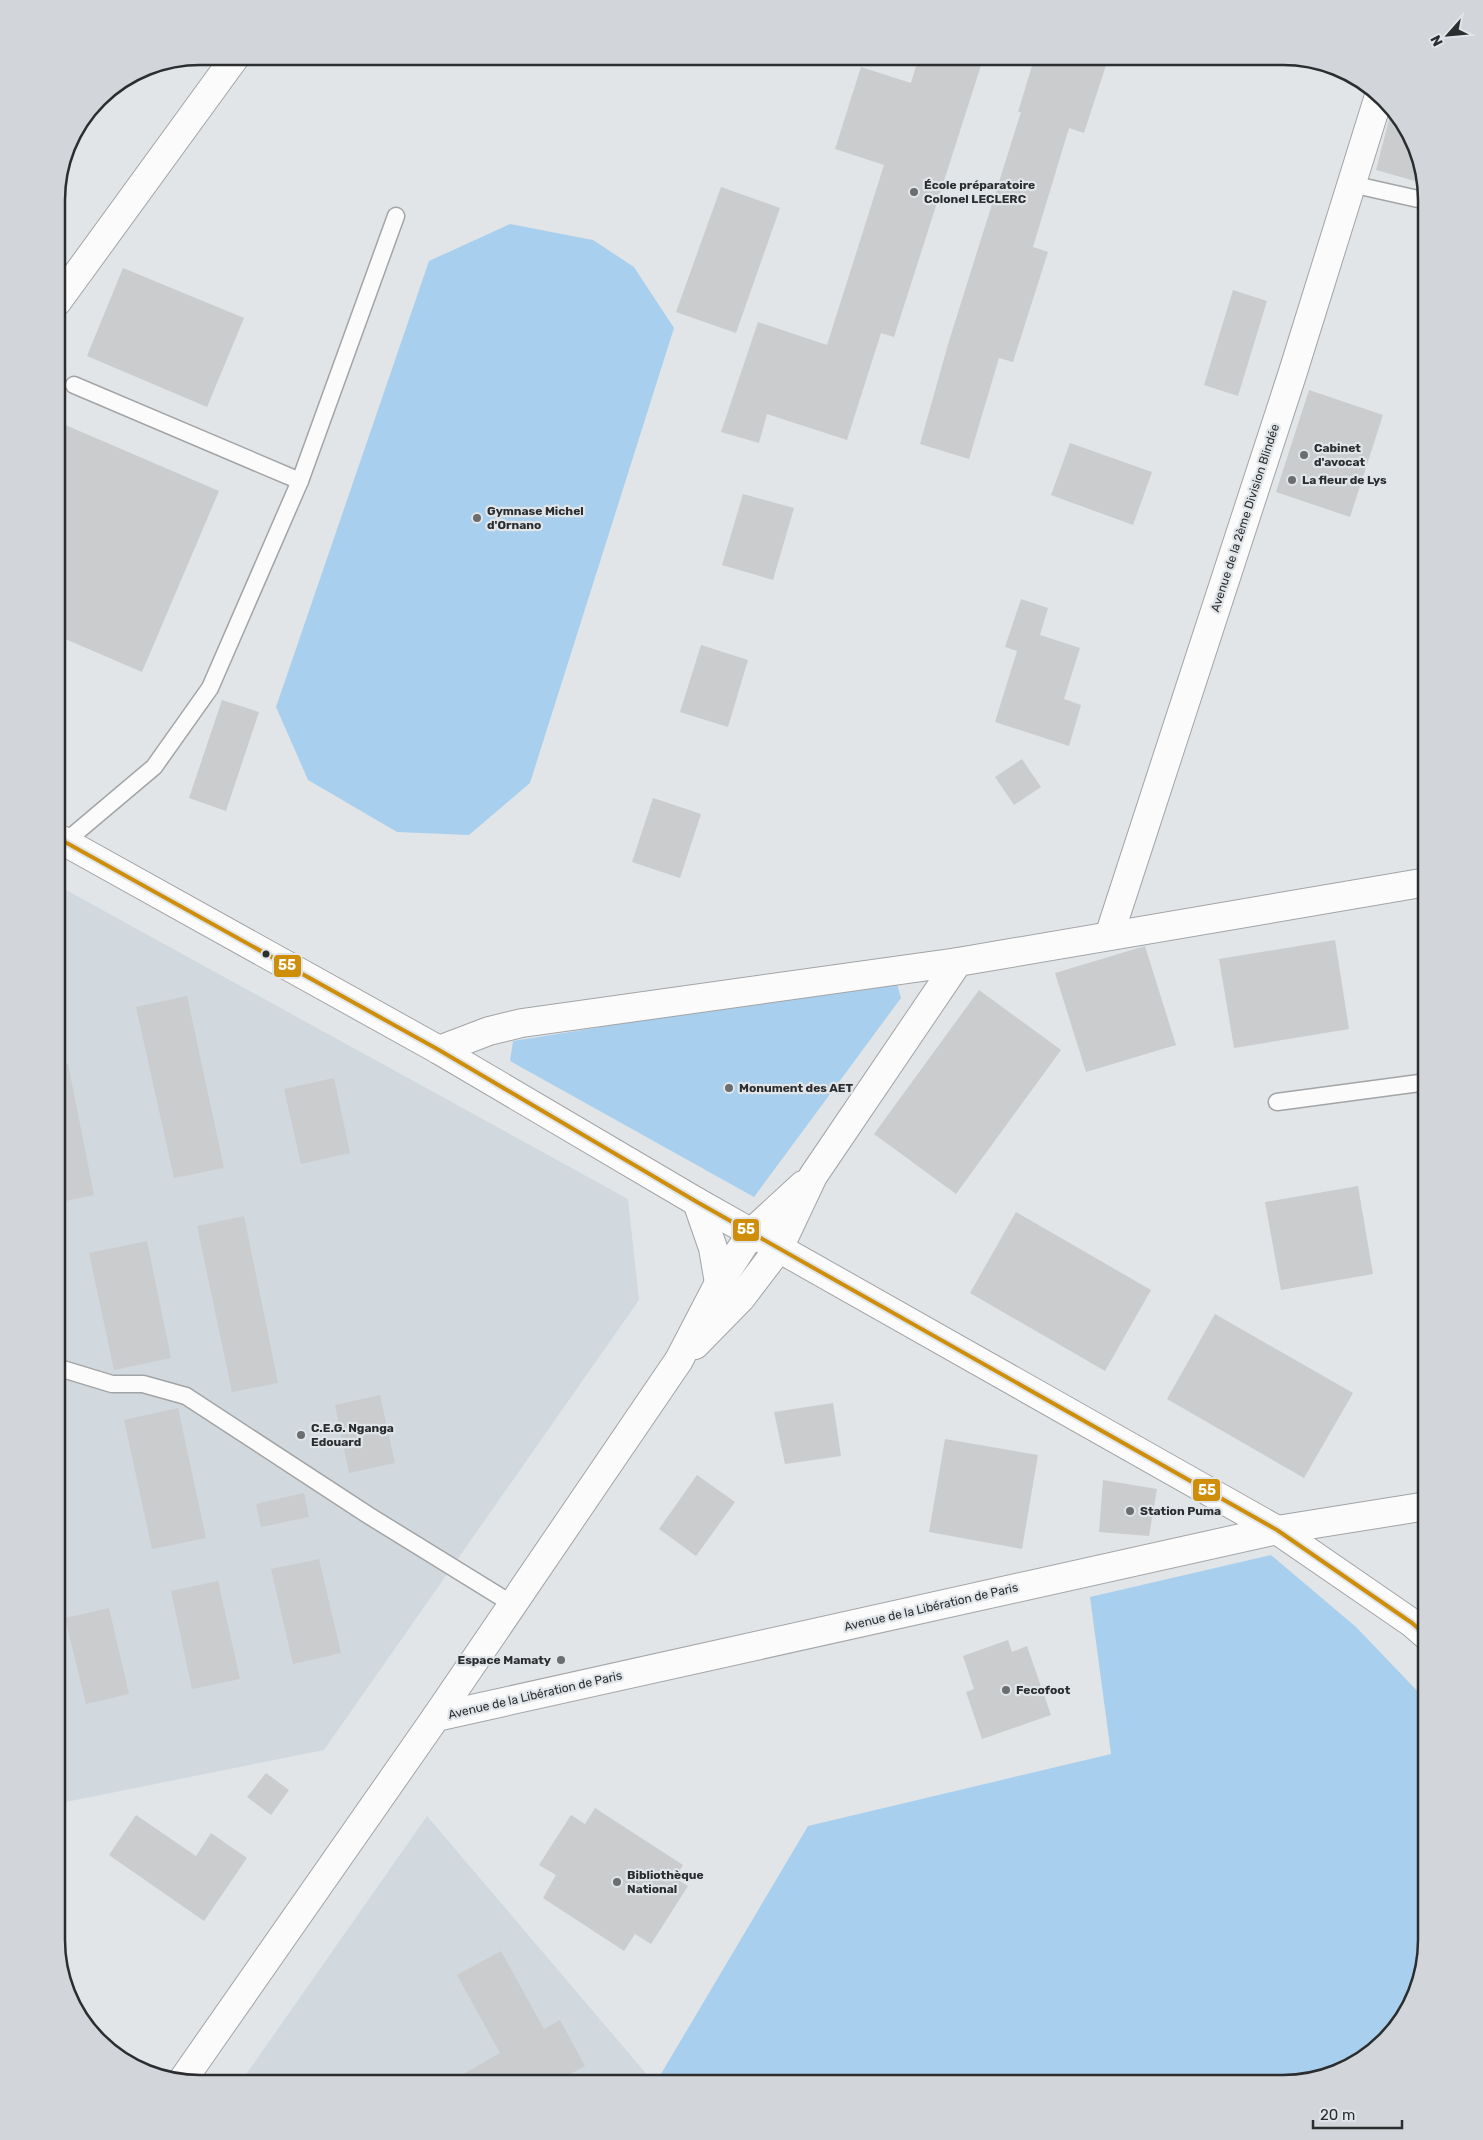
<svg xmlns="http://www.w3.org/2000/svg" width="1483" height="2140" viewBox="0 0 1483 2140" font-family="Rubik,sans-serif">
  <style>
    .built { fill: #d1d9de }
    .green { fill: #a8d0ee }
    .building { fill: #cacccd }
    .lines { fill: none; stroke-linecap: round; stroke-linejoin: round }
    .service-casing { stroke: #a2a4a6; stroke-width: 19 }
    .minor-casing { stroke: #a2a4a6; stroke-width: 30 }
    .tertiary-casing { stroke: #a2a4a6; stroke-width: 30 }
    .secondary-casing { stroke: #a2a4a6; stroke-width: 30 }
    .service { stroke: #fbfbfb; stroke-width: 16 }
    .minor { stroke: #fbfbfb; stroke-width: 28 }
    .tertiary { stroke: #fbfbfb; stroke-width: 28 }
    .secondary { stroke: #fbfbfb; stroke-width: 28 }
    .bus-1-casing { stroke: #e0e5e9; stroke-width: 8 }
    .bus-1 { stroke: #ce8e09; stroke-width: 4 }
    .poi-dot { fill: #6b6d6f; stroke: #e0e5e9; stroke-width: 2 }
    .bus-dot { fill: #2b2d2f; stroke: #e0e5e9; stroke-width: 2 }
    .labels { text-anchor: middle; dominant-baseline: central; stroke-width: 4.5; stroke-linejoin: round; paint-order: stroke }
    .poi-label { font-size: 12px; font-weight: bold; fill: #2b2d2f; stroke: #e0e5e9; text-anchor: start }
    .street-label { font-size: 12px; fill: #2b2d2f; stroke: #e0e5e9 }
    .rim { fill: none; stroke: #2b2d2f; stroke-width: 2.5 }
    .line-badge { stroke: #e0e5e9; stroke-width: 2 }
    .badge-label { font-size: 14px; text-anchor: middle; font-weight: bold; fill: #fff }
  </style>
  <rect width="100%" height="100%" fill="#e2e5e7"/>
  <g class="built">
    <path d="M57 885 628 1199 639 1300 324 1750 56 1804Z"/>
    <path d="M427 1816 655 2084 240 2083Z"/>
  </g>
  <g class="green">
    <path d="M510 224 593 240 634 267 674 328 530 783 469 835 397 832 308 780 276 707 429 261Z"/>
    <path d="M896 980 901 998 754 1197 510 1061 513 1041Z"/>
    <path d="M1271 1555 1356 1627 1427 1701V1940L1407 2012 1354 2065 1283 2084H655L808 1826 1111 1754 1090 1597Z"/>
  </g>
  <g class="building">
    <path d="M919 56H984L894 337 881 333 847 440 767 414 759 443 721 432 758 322 827 345 884 165 835 149 861 67 911 83Z"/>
    <path d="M1035 56H1109L1084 133 1069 128 1033 247 1048 252 1013 362 999 358 969 459 920 444 949 341 1021 112H1018Z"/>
    <path d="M1391 112 1408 129 1422 183 1376 170Z"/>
    <path d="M721 187 780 208 736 333 676 312Z"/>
    <path d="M123 268 244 318 207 407 87 356Z"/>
    <path d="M1233 290 1267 301 1238 396 1204 385Z"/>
    <path d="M1309 390 1383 415 1350 517 1276 492Z"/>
    <path d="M56 421 219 491 142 672 56 635Z"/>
    <path d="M1070 443 1152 472 1133 525 1051 495Z"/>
    <path d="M743 494 794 508 773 580 722 565Z"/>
    <path d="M1021 599 1048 608 1040 635 1080 648 1064 699 1081 705 1069 746 995 722 1017 651 1005 647Z"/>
    <path d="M701 645 748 660 728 727 680 712Z"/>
    <path d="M222 700 259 712 226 811 189 798Z"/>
    <path d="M1022 759 1041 787 1014 805 995 777Z"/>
    <path d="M653 798 701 814 680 878 632 862Z"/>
    <path d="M1335 940 1349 1029 1234 1048 1219 959Z"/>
    <path d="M1145 946 1176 1045 1086 1072 1055 973Z"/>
    <path d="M979 990 1061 1050 956 1194 874 1134Z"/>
    <path d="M187 996 224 1168 174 1178 136 1007Z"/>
    <path d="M68 1064 94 1195 56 1203V1065Z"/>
    <path d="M334 1078 350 1153 301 1164 284 1089Z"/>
    <path d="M1358 1186 1373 1274 1281 1290 1265 1202Z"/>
    <path d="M1016 1212 1151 1290 1105 1371 970 1293Z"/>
    <path d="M244 1216 278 1383 232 1392 197 1226Z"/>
    <path d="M147 1241 171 1358 114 1370 89 1253Z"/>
    <path d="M1215 1314 1353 1393 1304 1478 1167 1399Z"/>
    <path d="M380 1395 395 1463 349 1473 335 1405Z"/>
    <path d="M833 1403 841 1456 785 1464 774 1412Z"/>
    <path d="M178 1408 206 1538 152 1549 124 1420Z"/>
    <path d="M945 1439 1038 1455 1022 1549 929 1532Z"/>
    <path d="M697 1475 735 1502 696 1556 659 1529Z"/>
    <path d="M1103 1480 1157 1489 1149 1536 1099 1532Z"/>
    <path d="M304 1493 309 1517 261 1527 256 1504Z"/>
    <path d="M319 1559 341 1653 293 1664 271 1569Z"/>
    <path d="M218 1581 240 1679 192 1689 171 1591Z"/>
    <path d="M109 1608 129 1694 86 1704 65 1618Z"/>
    <path d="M1008 1640 1012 1652 1027 1646 1051 1715 982 1739 966 1692 974 1689 963 1656Z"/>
    <path d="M266 1773 289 1790 271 1815 247 1797Z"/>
    <path d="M595 1808 683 1865 675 1878 688 1886 651 1944 635 1934 624 1951 543 1898 556 1875 539 1865 571 1815 585 1824Z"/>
    <path d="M136 1815 196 1856 211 1833 247 1858 204 1921 109 1855Z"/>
    <path d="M501 1951 544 2029 560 2020 585 2066 552 2084H446L500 2053 457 1975Z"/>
  </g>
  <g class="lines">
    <g class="service-casing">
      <g id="service">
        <path d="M1351 184 1427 201"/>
        <path d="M74 385 300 481"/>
        <path d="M65 842 154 767 210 688 300 481 396 216"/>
        <path d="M1277 1102 1427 1082"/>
        <path d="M56 1367 112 1384H143L186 1396 368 1515 512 1604"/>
      </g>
    </g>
    <g class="minor-casing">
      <g id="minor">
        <path d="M57 302 236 56"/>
        <path d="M1109 936 1292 375 1378 99"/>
      </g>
    </g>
    <g class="tertiary-casing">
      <g id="tertiary">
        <path d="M752 1232 803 1185"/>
        <path d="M779 1248 813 1176 958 962 1427 882"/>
        <path d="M436 1717 1277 1530 1427 1506"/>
      </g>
    </g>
    <g class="secondary-casing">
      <g id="secondary">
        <path d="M56 837 439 1050 697 1202 1277 1530 1412 1623 1427 1636"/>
        <path d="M439 1050 489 1031 522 1023 958 962"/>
        <path d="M697 1202 713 1248 719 1283"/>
        <path d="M695 1345 741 1298 779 1248"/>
        <path d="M182 2081 436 1717 679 1360 719 1283 752 1232"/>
      </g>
    </g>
    <use href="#service" class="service"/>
    <use href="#minor" class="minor"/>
    <use href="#tertiary" class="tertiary"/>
    <use href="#secondary" class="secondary"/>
    <g class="bus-1-casing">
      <path id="bus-1" d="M56 837 439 1050 697 1202 1277 1530 1412 1623 1427 1636"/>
    </g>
    <use href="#bus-1" class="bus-1"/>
  </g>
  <g class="poi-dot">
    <circle cx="914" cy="192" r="5"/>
    <circle cx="1304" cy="455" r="5"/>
    <circle cx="1292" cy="480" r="5"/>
    <circle cx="477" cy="518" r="5"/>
    <circle cx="729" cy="1088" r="5"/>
    <circle cx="301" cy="1435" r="5"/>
    <circle cx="1130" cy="1511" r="5"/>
    <circle cx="561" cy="1660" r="5"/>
    <circle cx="1006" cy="1690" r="5"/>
    <circle cx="617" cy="1882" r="5"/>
  </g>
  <circle class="bus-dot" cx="266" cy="954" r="4.5"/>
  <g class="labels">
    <g class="poi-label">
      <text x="924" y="185">École préparatoire<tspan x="924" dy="14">Colonel LECLERC</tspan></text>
      <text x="1314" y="448">Cabinet<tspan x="1314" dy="14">d'avocat</tspan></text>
      <text x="1302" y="480">La fleur de Lys</text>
      <text x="487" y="511">Gymnase Michel<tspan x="487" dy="14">d'Ornano</tspan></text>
      <text x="739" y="1088">Monument des AET</text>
      <text x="311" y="1428">C.E.G. Nganga<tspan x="311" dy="14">Edouard</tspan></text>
      <text x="1140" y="1511">Station Puma</text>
      <text x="551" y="1660" text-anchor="end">Espace Mamaty</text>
      <text x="1016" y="1690">Fecofoot</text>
      <text x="627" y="1875">Bibliothèque<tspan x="627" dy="14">National</tspan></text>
    </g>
    <g class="street-label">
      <text transform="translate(1245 518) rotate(-72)">Avenue de la 2ème Division Blindée</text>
      <text transform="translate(931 1607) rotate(-13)">Avenue de la Libération de Paris</text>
      <text transform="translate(535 1695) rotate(-13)">Avenue de la Libération de Paris</text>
    </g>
  </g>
  <path d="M0 0H1483V2140H0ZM200 65H1283A135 135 0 0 1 1418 200V1940A135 135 0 0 1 1283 2075H200A135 135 0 0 1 65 1940V200A135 135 0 0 1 200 65Z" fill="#d2d6da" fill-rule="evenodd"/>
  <path class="rim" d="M200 65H1283A135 135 0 0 1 1418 200V1940A135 135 0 0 1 1283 2075H200A135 135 0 0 1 65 1940V200A135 135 0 0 1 200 65Z"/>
  <g class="line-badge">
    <rect x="273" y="954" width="29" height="24" rx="5" fill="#ce8e09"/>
    <rect x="732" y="1218" width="28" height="24" rx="5" fill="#ce8e09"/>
    <rect x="1192" y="1478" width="29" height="24" rx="5" fill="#ce8e09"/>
  </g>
  <g class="badge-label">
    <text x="287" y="970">55</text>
    <text x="746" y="1234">55</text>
    <text x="1207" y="1495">55</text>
  </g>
  <g transform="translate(1448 35) rotate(243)" stroke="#e0e5e9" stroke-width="4" paint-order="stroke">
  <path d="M0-4L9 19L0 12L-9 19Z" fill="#2b2d2f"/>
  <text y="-8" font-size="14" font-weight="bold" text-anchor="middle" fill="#2b2d2f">N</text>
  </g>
  <path d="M1313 2120v8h89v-8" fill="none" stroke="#2b2d2f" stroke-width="2.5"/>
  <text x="1320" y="2120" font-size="15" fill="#2b2d2f" stroke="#e0e5e9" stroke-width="4" paint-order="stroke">20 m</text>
</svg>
